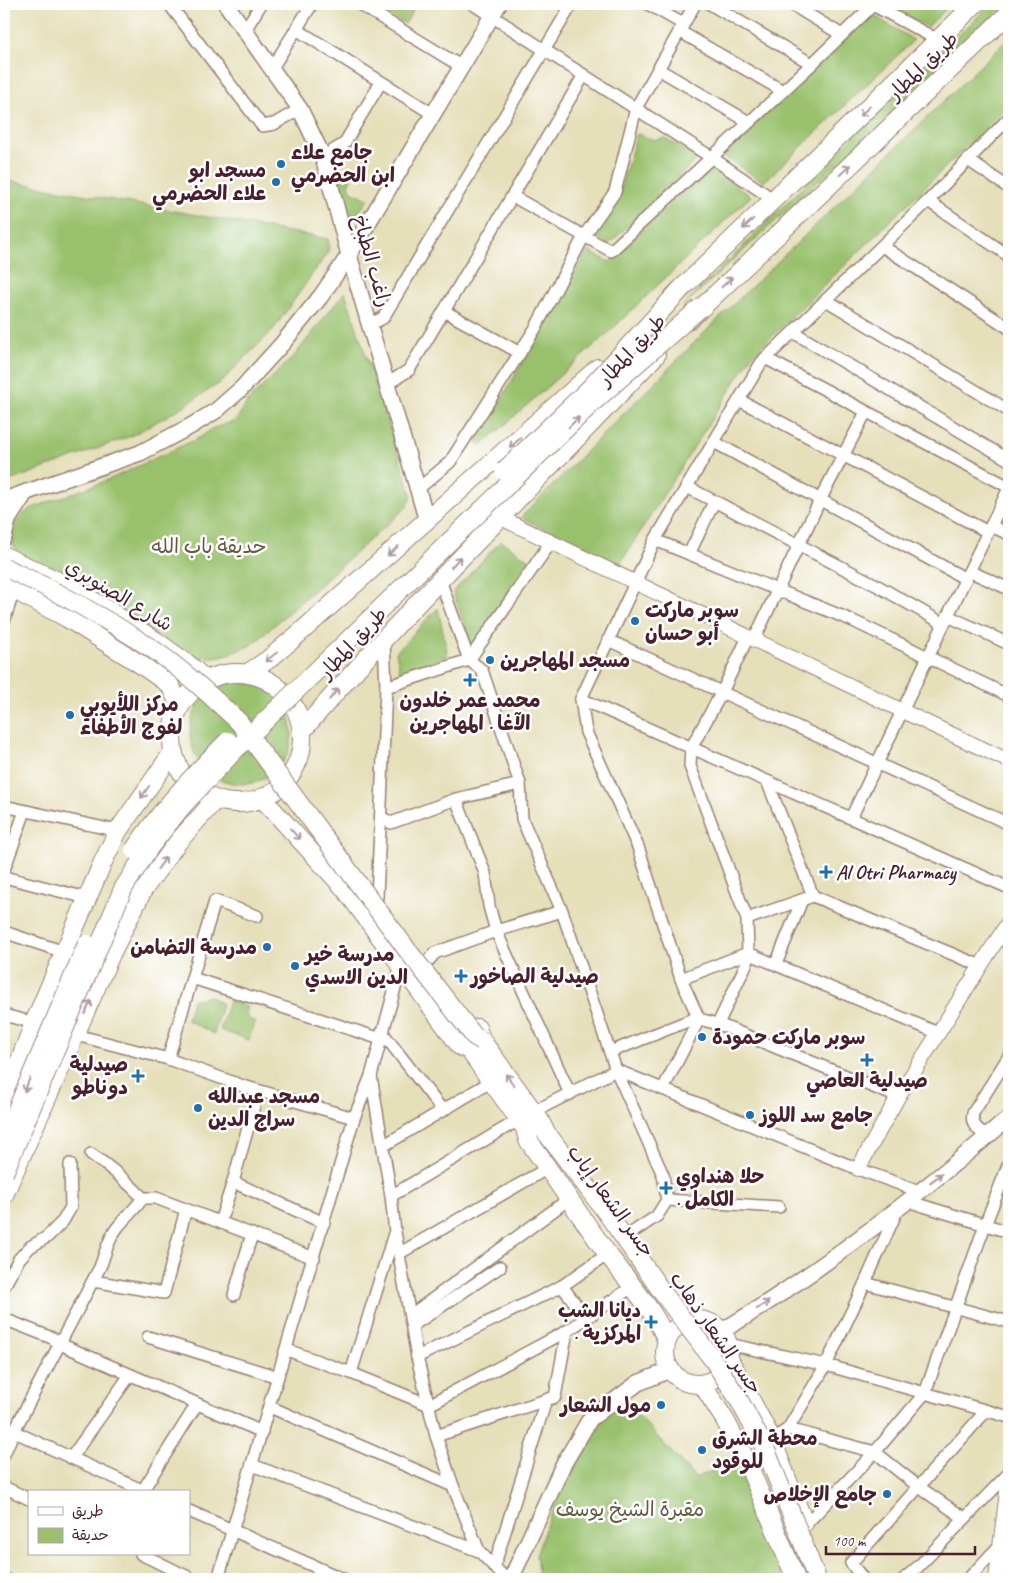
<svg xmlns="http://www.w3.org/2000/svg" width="1013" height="1583" viewBox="0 0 1013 1583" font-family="Caveat,'Playpen Sans Arabic',sans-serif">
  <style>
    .green { fill: #99c16d; stroke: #72704c }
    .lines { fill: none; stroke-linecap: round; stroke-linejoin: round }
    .minor-casing { stroke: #987f72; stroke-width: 14 }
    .tertiary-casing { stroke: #987f72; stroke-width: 16 }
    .secondary-casing { stroke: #987f72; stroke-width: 18 }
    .primary-casing { stroke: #987f72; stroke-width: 20 }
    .minor { stroke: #fff; stroke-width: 11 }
    .tertiary { stroke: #fff; stroke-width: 14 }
    .secondary { stroke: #fff; stroke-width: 15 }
    .primary { stroke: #fff; stroke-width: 18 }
    .primary-bridge-casing { stroke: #987f72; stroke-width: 20; stroke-linecap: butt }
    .primary-bridge { stroke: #fff; stroke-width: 18 }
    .oneway { stroke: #ae9aa0 }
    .poi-dot { fill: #1f6fb2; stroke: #fff; stroke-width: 2 }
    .labels { text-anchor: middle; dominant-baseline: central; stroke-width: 5; stroke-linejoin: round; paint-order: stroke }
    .street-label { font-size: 20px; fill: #4a1f2b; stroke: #fff }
    .poi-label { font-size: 20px; font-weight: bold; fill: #4a1f2b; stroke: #fff; text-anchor: start }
    .park-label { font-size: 20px; fill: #665842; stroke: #fff }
  </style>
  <rect width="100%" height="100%" fill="#fff"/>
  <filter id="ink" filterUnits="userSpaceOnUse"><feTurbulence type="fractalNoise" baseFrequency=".02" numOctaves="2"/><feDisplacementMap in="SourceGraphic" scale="10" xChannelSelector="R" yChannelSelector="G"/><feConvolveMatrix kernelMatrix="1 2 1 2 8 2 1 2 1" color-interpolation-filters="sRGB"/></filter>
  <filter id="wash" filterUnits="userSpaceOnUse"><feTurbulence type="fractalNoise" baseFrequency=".0096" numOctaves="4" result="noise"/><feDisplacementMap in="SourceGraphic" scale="20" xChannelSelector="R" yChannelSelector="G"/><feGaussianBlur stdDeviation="1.12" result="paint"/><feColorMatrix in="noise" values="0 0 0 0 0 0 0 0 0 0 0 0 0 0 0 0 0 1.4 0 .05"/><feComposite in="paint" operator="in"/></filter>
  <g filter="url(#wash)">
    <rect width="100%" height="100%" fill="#e5dfba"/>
    <g class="green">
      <path d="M371 4H417L405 24Z"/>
      <path d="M888 4H952L927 27Z"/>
      <path d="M991 4H1006L892 114 683 306 884 106Z"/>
      <path d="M871 14 914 40 764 182 719 154Z"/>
      <path d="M1009 38V105L751 357 618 567 521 517 705 332Z"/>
      <path d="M637 134 654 140 665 138 698 158 609 244 594 236 618 196Z"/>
      <path d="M708 166 751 196 608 333 482 445 476 443 587 251 610 262Z"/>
      <path d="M338 170 344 176 352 175 349 183 351 191 368 199 354 219 352 216 336 171Z"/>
      <path d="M4 180 328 239 329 245 328 252 273 330 220 383 174 412 131 436 4 483Z"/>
      <path d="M345 292 412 496 407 507 253 644C231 654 215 661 191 656L21 555C3 537 11 522 30 509L108 480 201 437 211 429 235 421 249 400 294 356Z"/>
      <path d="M501 541 531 561 472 647 453 592Z"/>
      <path d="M438 608 448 656 400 672 396 652Z"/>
      <circle cx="241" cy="733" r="51"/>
      <path d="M210 996 222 1004 214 1034 187 1020 192 1000Z"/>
      <path d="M229 1001 246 1006 247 1018 255 1022 249 1040 220 1030Z"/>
      <path d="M625 1401 695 1478 737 1461 784 1579H539L536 1555 547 1523 580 1450 599 1424Z"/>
    </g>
  </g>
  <g filter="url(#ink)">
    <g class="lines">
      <g class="minor-casing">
        <g id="minor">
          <path d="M169 4 262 126 274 124 300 109"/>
          <path d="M359 4 462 67"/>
          <path d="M473 4 711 157 774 200"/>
          <path d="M648 4 683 24"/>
          <path d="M710 4 812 64"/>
          <path d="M791 4 842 35"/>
          <path d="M871 4 938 40"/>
          <path d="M296 29 433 114"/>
          <path d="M245 30 261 4"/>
          <path d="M679 31 783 91"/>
          <path d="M272 68 312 4"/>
          <path d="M658 69 749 122"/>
          <path d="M323 157 344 144 381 82"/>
          <path d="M968 160 1009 188"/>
          <path d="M512 196 611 251 812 64 873 5"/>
          <path d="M928 201 1009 256"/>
          <path d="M882 246 1009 328"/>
          <path d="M826 300 1009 411"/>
          <path d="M444 311 520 353"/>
          <path d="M369 325 383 318 572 4"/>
          <path d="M793 332 1009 460"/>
          <path d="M765 358 1009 487"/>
          <path d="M387 384 409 370 584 75"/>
          <path d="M739 400 988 532"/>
          <path d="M714 442 966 579"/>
          <path d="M687 487 876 585 944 624"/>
          <path d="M418 489 450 462 535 329 584 236 615 192 636 108 695 4"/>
          <path d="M991 526 1009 534"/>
          <path d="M655 540 851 620 1009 696"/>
          <path d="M689 554 714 502"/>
          <path d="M969 571 1009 589"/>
          <path d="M440 580 469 660 482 670 520 784 522 819 562 911 616 1070 663 1175 667 1200 657 1216 630 1234"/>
          <path d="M948 616 1009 644"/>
          <path d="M4 621 14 590"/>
          <path d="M748 637 722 692 691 748 690 766 747 919 748 953 938 1033"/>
          <path d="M608 640 1009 824"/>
          <path d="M754 640 820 500 866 412"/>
          <path d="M386 687 469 660 551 542"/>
          <path d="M581 699 1009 888"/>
          <path d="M767 781 813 896 981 966"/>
          <path d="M456 799 485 873 489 906 496 931 570 1094"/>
          <path d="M4 806 118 831"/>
          <path d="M381 817 391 823 456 799 520 784"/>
          <path d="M851 818 1009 488"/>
          <path d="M4 870 25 811"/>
          <path d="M4 877 87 898"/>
          <path d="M377 898 386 687 384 641"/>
          <path d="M747 919 813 896"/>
          <path d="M4 932 64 952"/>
          <path d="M427 962 435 953 496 931 562 911"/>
          <path d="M776 964 802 900"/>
          <path d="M192 978 381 1039"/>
          <path d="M681 979 748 953"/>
          <path d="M4 1015 34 1023"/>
          <path d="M718 1024 751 954"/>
          <path d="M382 1032 443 1111"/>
          <path d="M76 1035 168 1059 243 1086 354 1118"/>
          <path d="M610 1052 698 1017"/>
          <path d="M168 1059 215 901 257 916"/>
          <path d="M371 1076 391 1196 395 1232 417 1357 436 1436 453 1486 479 1551 506 1579"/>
          <path d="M663 1089 699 1019"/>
          <path d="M898 1097 718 1024 699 1019 681 979 638 847 586 732 581 699 655 540 761 363 928 201 1009 118"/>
          <path d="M533 1112 616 1070 858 1169 919 1191"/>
          <path d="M987 1137C979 1130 970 1125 973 1113L1009 1056"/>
          <path d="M383 1146 492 1081"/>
          <path d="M91 1154C110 1167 127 1181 143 1198H156L314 1258"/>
          <path d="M233 1182 324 1223"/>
          <path d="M391 1196 520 1119"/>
          <path d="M667 1200 779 1207"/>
          <path d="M907 1201 1009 1232"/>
          <path d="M220 1222 233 1182 258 1091"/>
          <path d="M400 1253 548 1168"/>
          <path d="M93 1281 164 1293 186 1209"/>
          <path d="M865 1283 1009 1322"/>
          <path d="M4 1286 19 1259 30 1247 47 1237 63 1221 71 1207 70 1164"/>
          <path d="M562 1286 586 1318"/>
          <path d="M234 1295 252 1234"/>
          <path d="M411 1315 569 1199"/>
          <path d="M4 1319 52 1338 60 1344 262 1432"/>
          <path d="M412 1326 500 1267"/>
          <path d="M148 1337 278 1377"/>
          <path d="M728 1344 826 1365 1009 1417"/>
          <path d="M287 1350 351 1373 429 1405 567 1331 632 1287"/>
          <path d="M417 1357 562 1286 608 1254"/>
          <path d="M351 1373 394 1234"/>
          <path d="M270 1407 453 1486"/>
          <path d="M4 1427 146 1492"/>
          <path d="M788 1429 875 1452 919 1487 964 1518"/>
          <path d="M436 1436 546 1400"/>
          <path d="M772 1440 788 1429 826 1365 865 1283 897 1211"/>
          <path d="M4 1454 14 1431 100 1267C105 1255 108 1239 117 1228 125 1218 135 1209 143 1198"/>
          <path d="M71 1458 130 1375"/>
          <path d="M252 1465 479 1551"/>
          <path d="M4 1487 29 1499"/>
          <path d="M143 1490 197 1404"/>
          <path d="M189 1511 343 1579"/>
          <path d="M805 1525 875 1452 925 1393 985 1225 1009 1163"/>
          <path d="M141 1554 192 1579"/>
          <path d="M999 1560 1009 1568"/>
          <path d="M494 1567 546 1400 555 1397 567 1331"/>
          <path d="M4 1578 6 1579"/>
          <path d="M218 1579 354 1118 371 1076 401 966"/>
          <path d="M863 1579 851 1563 986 1411"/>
          <path d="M904 1579 919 1566 1009 1473"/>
          <path d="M968 1579 1001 1544"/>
        </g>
      </g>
      <g class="tertiary-casing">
        <g id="tertiary">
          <path d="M499 517 936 727 1009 761"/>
          <path d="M858 1169 898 1097 1009 921"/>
          <path d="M996 1579 1009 1476"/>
        </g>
      </g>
      <g class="secondary-casing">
        <g id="secondary">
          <path d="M226 4 300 109 323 157 349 255 427 521"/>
          <path d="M4 500 140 453 191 426 217 410 242 388 282 344 321 296 349 255 499 4"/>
          <path d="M4 537 8 520 26 492"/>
          <path d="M722 1331C823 1270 919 1195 1009 1118"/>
          <path d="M511 1579 563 1465 590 1419 638 1383 670 1370"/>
        </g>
      </g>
      <g class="primary-casing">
        <g id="primary">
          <path d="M673 297 975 4"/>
          <path d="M690 319 1009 13"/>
          <path d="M4 556 75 589 156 641 188 664 206 680"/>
          <path d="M4 587 14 590 67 618 140 664 170 685 180 706"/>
          <circle cx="237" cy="738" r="65"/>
          <path d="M248 673 269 659 294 638 598 368"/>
          <path d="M302 731C414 600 539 481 656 355"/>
          <path d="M262 798 345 889 460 1046 469 1050 525 1128 537 1134"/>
          <path d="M477 1028 482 1041 539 1119 545 1131"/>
          <path d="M4 1102 34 1023 102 864 118 831 173 752"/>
          <path d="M525 1128 528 1140C555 1178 580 1216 607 1253 628 1282 653 1308 667 1341"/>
          <path d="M4 1195 111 954 143 890 177 843 215 800"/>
          <circle cx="697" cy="1352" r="32"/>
          <path d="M729 1359 772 1440 804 1523"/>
          <path d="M702 1384 725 1420 747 1462 796 1579"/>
        </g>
      </g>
      <use href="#minor" class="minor"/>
      <use href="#tertiary" class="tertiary"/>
      <use href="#secondary" class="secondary"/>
      <use href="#primary" class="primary"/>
      <g class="primary-bridge-casing">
        <g id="primary-bridge">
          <path d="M504 471 589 389 683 287"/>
          <path d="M4 567C55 590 104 617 151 648 182 669 211 696 239 722L408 951 474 1036 482 1041"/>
          <path d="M134 850C161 810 193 775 228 741"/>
          <path d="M545 1131 606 1212 665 1296 714 1361 739 1400 766 1450 817 1579"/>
          <path d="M4 1140 87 944"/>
          <path d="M4 1173 123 889 149 848 183 805 235 750 591 404 700 308"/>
        </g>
      </g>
      <use href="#primary-bridge" class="primary-bridge"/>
    </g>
    <defs><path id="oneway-shaft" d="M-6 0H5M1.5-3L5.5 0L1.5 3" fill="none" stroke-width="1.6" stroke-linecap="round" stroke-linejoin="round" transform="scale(1.25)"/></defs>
    <g class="oneway">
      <use href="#oneway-shaft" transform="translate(865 111) rotate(136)"/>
      <use href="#oneway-shaft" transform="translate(845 170) rotate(-44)"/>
      <use href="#oneway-shaft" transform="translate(748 224) rotate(136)"/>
      <use href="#oneway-shaft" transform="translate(727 282) rotate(-44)"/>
      <use href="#oneway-shaft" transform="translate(574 422) rotate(-44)"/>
      <use href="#oneway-shaft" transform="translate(515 443) rotate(139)"/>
      <use href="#oneway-shaft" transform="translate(393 551) rotate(139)"/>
      <use href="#oneway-shaft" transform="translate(456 562) rotate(-47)"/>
      <use href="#oneway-shaft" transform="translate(271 657) rotate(143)"/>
      <use href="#oneway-shaft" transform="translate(334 694) rotate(-50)"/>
      <use href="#oneway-shaft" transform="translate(145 792) rotate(124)"/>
      <use href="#oneway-shaft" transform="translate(295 834) rotate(48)"/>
      <use href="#oneway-shaft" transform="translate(162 863) rotate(-54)"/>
      <use href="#oneway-shaft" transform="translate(88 1007) rotate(-67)"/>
      <use href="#oneway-shaft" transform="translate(510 1080) rotate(-125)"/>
      <use href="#oneway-shaft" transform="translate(27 1085) rotate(113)"/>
      <use href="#oneway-shaft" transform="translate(936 1178) rotate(-38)"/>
      <use href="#oneway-shaft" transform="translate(763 1305) rotate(-34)"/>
    </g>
  </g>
  <g class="poi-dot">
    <circle cx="281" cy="164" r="5"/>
    <circle cx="276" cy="182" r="5"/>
    <circle cx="635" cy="621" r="5"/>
    <circle cx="490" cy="660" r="5"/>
    <path d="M467.5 672.5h5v5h5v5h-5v5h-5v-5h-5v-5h5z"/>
    <circle cx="70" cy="715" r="5"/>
    <path d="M823.5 864.5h5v5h5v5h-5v5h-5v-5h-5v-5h5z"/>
    <circle cx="267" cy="947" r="5"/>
    <circle cx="295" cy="966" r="5"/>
    <path d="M458.5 968.5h5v5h5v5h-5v5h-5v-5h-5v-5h5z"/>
    <circle cx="702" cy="1037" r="5"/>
    <path d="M864.5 1052.5h5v5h5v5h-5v5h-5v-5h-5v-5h5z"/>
    <path d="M135.5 1068.5h5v5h5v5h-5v5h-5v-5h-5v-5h5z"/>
    <circle cx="198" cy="1108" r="5"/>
    <circle cx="750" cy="1115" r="5"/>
    <path d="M663.5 1180.5h5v5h5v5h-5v5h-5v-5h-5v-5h5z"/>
    <path d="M648.5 1314.5h5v5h5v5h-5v5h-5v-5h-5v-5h5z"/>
    <circle cx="661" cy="1405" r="5"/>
    <circle cx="702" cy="1450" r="5"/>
    <circle cx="887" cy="1494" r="5"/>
  </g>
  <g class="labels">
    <g class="street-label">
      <text transform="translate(923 66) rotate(-44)">طريق المطار</text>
      <text transform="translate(372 261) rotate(74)">راغب الطباخ</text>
      <text transform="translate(632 350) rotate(-47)">طريق المطار</text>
      <text transform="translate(119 595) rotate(31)">شارع الصنوبري</text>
      <text transform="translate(353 643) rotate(-47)">طريق المطار</text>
      <text transform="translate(611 1201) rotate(54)">جسر الشعار إياب</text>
      <text transform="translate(716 1333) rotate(55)">جسر الشعار ذهاب</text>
    </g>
    <g class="poi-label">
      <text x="291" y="152">جامع علاء<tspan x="291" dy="23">ابن الحضرمي</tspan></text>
      <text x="266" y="170" text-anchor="end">مسجد ابو<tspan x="266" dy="23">علاء الحضرمي</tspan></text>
      <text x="645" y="610">سوبر ماركت<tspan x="645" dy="23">أبو حسان</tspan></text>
      <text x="500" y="660">مسجد المهاجرين</text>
      <text x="470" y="700" text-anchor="middle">محمد عمر خلدون<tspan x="470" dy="23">الآغا . المهاجرين</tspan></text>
      <text x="80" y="704">مركز اللأيوبي<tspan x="80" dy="23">لفوج الأطفاء</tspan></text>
      <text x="836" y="872">Al Otri Pharmacy</text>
      <text x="257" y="947" text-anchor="end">مدرسة التضامن</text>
      <text x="305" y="954">مدرسة خير<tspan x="305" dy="23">الدين الاسدي</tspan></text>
      <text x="471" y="976">صيدلية الصاخور</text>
      <text x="712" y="1037">سوبر ماركت حمودة</text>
      <text x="128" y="1064" text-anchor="end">صيدلية<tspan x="128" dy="23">دوناطو</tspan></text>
      <text x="867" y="1080" text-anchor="middle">صيدلية العاصي</text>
      <text x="208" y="1096">مسجد عبدالله<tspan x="208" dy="23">سراج الدين</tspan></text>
      <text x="760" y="1115">جامع سد اللوز</text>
      <text x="676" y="1176">حلا هنداوي<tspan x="676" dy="23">. الكامل</tspan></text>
      <text x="641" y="1310" text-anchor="end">ديانا الشب<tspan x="641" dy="23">. المركزية</tspan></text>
      <text x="651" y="1405" text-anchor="end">مول الشعار</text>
      <text x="712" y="1438">محطة الشرق<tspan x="712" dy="23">للوقود</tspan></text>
      <text x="877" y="1494" text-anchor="end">جامع الإخلاص</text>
    </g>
    <g class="park-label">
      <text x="209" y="546">حديقة باب الله</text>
      <text x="630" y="1509">مقبرة الشيخ يوسف</text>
    </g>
  </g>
  <rect width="1013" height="1583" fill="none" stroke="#fff" stroke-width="20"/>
  <rect x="28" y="1490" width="162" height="65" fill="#ffffff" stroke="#b7a5aa"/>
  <rect x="38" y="1507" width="25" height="8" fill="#ffffff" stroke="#b7a5aa"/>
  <text x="72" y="1516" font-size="15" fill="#4a1f2b">طريق</text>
  <rect x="38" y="1528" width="25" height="15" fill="#99c16d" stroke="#b7a5aa"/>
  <text x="72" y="1540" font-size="15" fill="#4a1f2b">حديقة</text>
  <path d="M826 1546v8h149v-8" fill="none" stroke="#4a1f2b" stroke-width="2.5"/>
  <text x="833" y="1546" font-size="15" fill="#4a1f2b" stroke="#ffffff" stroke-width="4" paint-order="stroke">100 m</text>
</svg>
